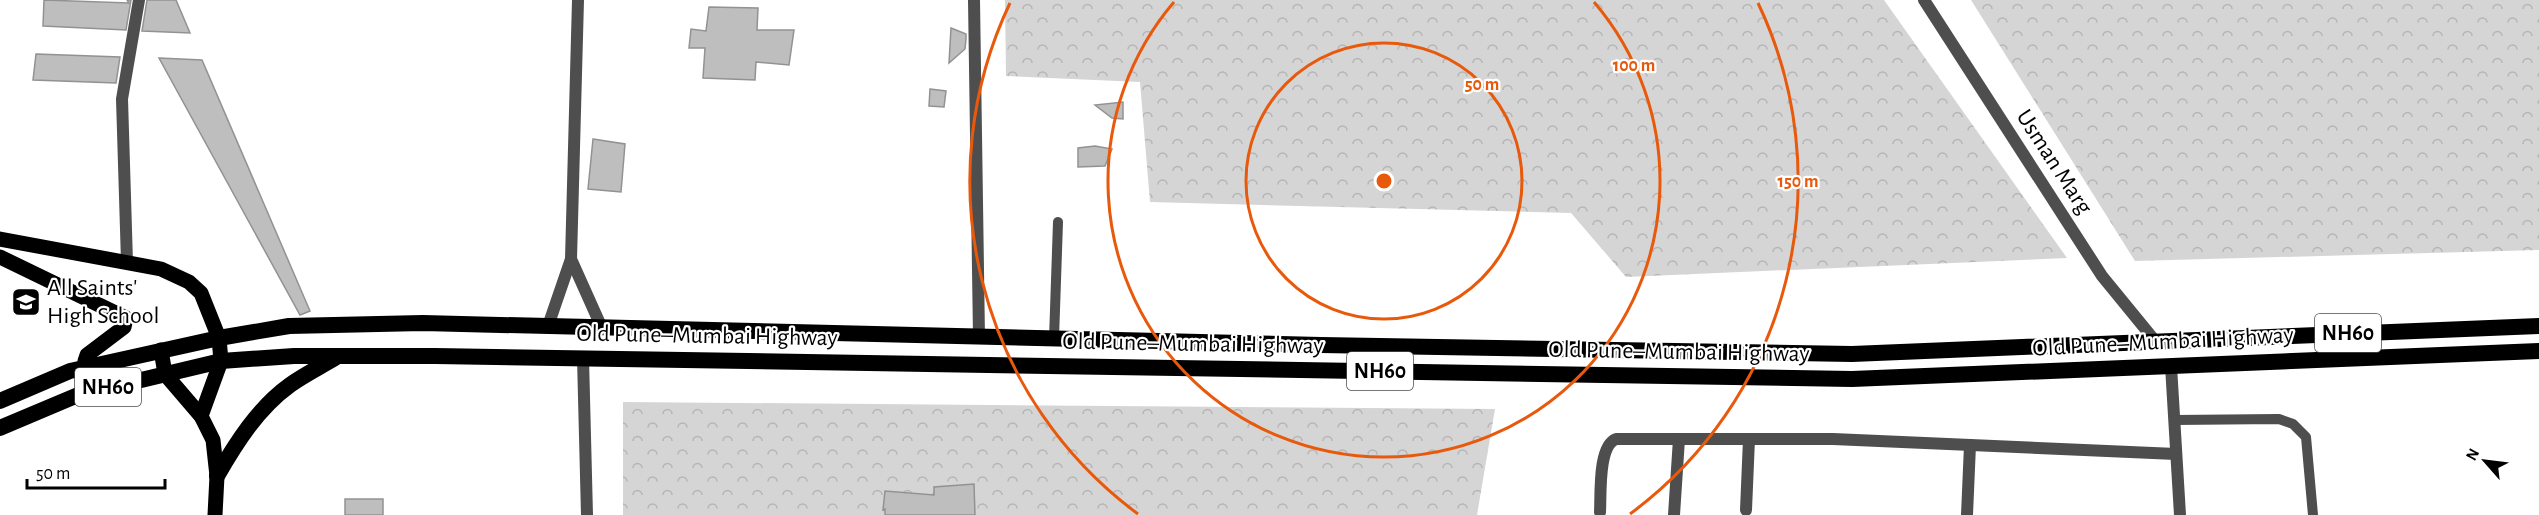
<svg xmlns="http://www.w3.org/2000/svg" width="2539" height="515" viewBox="0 0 2539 515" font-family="'Alegreya Sans',sans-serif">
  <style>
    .forest { fill: url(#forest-crowns) }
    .building { fill: #bebebe; stroke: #929292; stroke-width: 1.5 }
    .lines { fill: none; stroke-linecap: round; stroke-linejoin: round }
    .service { stroke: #4e4e4e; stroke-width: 10 }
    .minor { stroke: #4e4e4e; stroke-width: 12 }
    .tertiary { stroke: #4e4e4e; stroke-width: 12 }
    .primary { stroke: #000; stroke-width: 15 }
    .trunk { stroke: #000; stroke-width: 16 }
    .ring { fill: none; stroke: #e8590c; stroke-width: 3 }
    .labels { text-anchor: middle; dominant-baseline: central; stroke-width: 4.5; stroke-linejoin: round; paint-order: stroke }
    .shield { fill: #fff; stroke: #4c4c4c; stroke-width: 1.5 }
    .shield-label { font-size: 22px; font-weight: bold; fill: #000 }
    .street-label { font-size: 24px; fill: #000; stroke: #fff }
    .poi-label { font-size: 24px; fill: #000; stroke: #fff; text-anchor: start }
    .centre { fill: #e8590c; stroke: #fff; stroke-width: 3 }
    .ring-label { font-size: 18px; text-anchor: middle; font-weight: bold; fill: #e8590c; stroke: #fff; stroke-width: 4.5; stroke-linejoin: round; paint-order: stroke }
  </style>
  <defs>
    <pattern id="forest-crowns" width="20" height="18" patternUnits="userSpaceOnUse" patternTransform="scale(1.5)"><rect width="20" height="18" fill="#d5d5d5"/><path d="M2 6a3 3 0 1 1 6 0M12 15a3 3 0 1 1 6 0" fill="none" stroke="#b5b5b5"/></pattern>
  </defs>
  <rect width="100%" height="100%" fill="#fff"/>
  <g class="forest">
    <path d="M1005 0H1884L2067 258 1626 277 1571 213 1150 202 1140 82 1006 76Z"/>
    <path d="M1971 0H2539V250L2135 261Z"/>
    <path d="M623 402 1495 409 1477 515H623Z"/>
  </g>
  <g class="building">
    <path d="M44 0 129 3 127 0H131L126 30 43 26Z"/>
    <path d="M147 0H176L190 33 142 31Z"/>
    <path d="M709 7 758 8 757 30H794L789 65 756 62 755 80 703 78 705 48H689L691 29 706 31Z"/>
    <path d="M951 28 966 34V39L965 49 949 63Z"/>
    <path d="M36 54 120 57 116 83 33 80Z"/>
    <path d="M159 58 202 60 310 311 300 315Z"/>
    <path d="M930 89 946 91 944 107 929 106Z"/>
    <path d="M1123 102V119L1112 118 1095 105Z"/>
    <path d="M593 139 625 144 621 192 588 189Z"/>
    <path d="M1095 146 1112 149 1105 166 1078 167V148Z"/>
    <path d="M974 484 975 515H885V509L883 510 885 491 934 495V487Z"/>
    <rect x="345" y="499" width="38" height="16"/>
  </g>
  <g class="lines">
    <g class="service">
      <path d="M1054 339 1058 222"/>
      <path d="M2174 420 2279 419 2293 424 2306 437 2313 515"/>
    </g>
    <g class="minor">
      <path d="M974 0 979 337"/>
      <path d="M1924 0 2102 276 2156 342"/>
      <path d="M127 262 122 99 139 0"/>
      <path d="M583 358 587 515"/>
      <path d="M2171 366 2180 515"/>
      <path d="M1746 510 1749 439"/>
      <path d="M1600 512C1601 494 1598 446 1616 439H1833L2176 454"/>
      <path d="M1674 515 1679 439"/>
      <path d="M1967 515 1970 445"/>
    </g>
    <g class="tertiary">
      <path d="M578 0 571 259 601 326"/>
      <path d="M548 326 571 259"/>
    </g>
    <g class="primary">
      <path d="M0 239 161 269 189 282 201 293 219 338 221 361 201 416"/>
      <path d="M0 257 126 318 124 327 87 355 85 361 92 391"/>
      <path d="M161 350 165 374 201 416 213 440 217 476 215 515"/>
    </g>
    <g class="trunk">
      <path d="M0 401 70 371 219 338 289 326 423 323 1321 345 1852 354 2539 326"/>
      <path d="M0 428 78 395 221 361 294 356H435L1852 379 2539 351"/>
      <path d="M217 476C236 443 258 408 290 385 304 375 320 367 335 358"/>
    </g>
  </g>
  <g class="ring">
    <circle cx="1384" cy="181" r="138"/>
    <path d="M1594 2A276 276 0 1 1 1174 2"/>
    <path d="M1138 514A414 414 0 0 1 1010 3M1758 3A414 414 0 0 1 1630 514"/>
  </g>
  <defs>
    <g id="school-square" transform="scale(1.5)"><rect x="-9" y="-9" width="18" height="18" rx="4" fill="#000" stroke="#fff"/><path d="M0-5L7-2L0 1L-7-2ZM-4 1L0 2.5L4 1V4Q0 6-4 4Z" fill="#fff"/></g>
  </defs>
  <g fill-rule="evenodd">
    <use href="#school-square" x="26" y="302"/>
  </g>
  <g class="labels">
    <g class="shield">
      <rect x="2315" y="314" width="66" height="38" rx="4.5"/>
      <rect x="1347" y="352" width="66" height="38" rx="4.5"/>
      <rect x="75" y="368" width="66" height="38" rx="4.5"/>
    </g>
    <g class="shield-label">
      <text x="2348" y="333">NH60</text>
      <text x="1380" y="371">NH60</text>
      <text x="108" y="387">NH60</text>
    </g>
    <g class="street-label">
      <text transform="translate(2054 162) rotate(57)">Usman Marg</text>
      <text transform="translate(707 336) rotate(1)">Old Pune–Mumbai Highway</text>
      <text transform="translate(2163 342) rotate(-3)">Old Pune–Mumbai Highway</text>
      <text transform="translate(1193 344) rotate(1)">Old Pune–Mumbai Highway</text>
      <text transform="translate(1679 352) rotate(1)">Old Pune–Mumbai Highway</text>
    </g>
    <g class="poi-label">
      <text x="47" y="288">All Saints'<tspan x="47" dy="28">High School</tspan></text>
    </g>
  </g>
  <circle cx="1384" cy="181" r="9" class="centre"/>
  <g class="ring-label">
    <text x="1634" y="71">100 m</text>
    <text x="1482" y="90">50 m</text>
    <text x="1798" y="187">150 m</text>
  </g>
  <g transform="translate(2485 461) rotate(298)" stroke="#ffffff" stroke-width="4.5" paint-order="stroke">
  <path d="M0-4.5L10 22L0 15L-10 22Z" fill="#000000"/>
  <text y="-9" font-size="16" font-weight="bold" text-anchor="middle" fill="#000000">N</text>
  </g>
  <path d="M27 479v9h138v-9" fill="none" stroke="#000000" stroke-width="3"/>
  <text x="36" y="479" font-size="18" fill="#000000" stroke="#ffffff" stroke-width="4.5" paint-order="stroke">50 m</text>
</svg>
